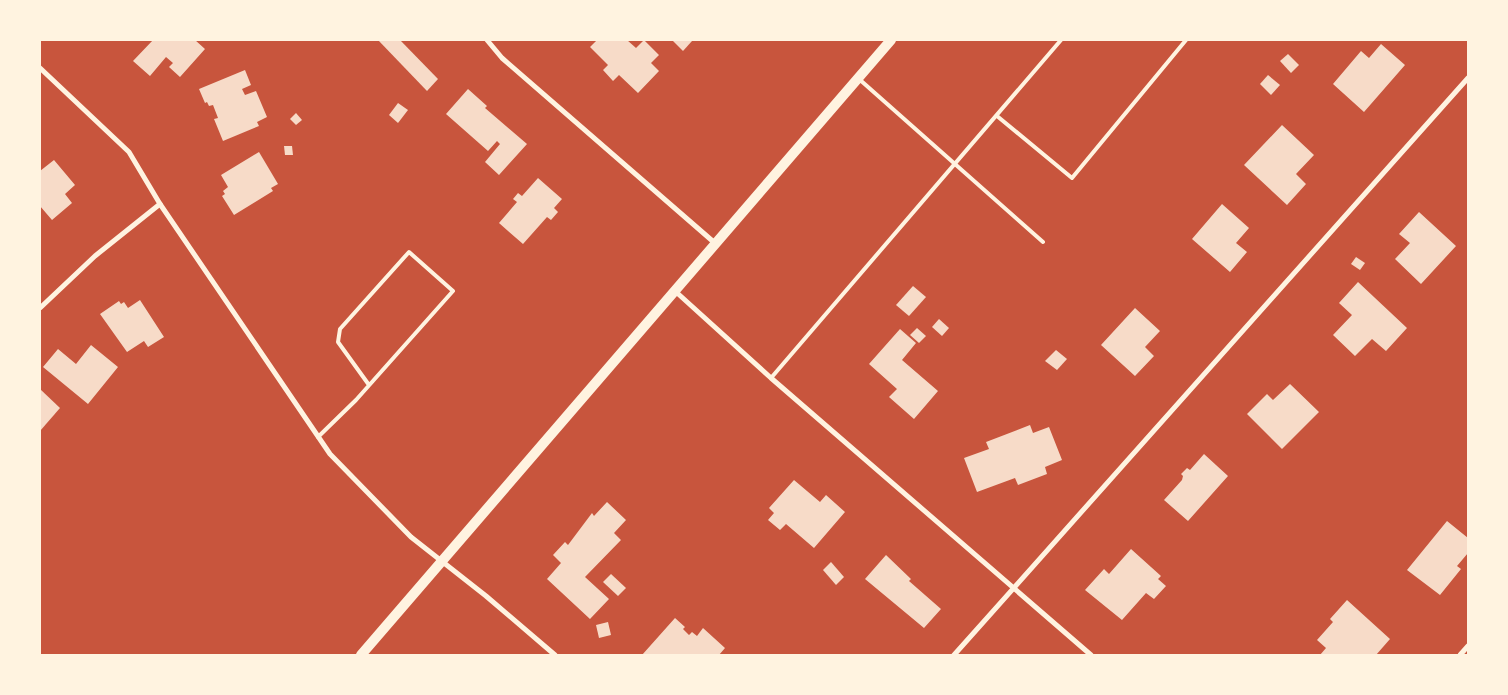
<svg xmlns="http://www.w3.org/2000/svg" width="1508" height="695" viewBox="0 0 1508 695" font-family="'Asap Condensed',sans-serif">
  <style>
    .building { fill: #f7dbc8 }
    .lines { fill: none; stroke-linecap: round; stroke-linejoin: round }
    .service { stroke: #fff3e0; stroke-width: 4 }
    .minor { stroke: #fff3e0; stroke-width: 5 }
    .secondary { stroke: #fff3e0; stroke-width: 10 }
  </style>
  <rect width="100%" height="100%" fill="#c8553d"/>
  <g class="building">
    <path d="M153 40H195L205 49 180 77 169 67 173 63 166 57 150 76 133 61Z"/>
    <path d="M378 40H400L438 79 427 91Z"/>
    <path d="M597 40H627L636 48 644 40 659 55 651 63 659 71 638 93 619 75 613 81 603 70 608 65 590 47Z"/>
    <path d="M672 40H691L692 41 683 51Z"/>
    <path d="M1381 44 1405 65 1364 112 1333 84 1361 51 1369 58Z"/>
    <path d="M1288 54 1299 65 1291 73 1280 61Z"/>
    <path d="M245 70 251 85 242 89 245 95 256 91 267 117 257 122 259 126 223 141 214 119 218 118 213 105 209 106 207 102 205 103 199 89Z"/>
    <path d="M1268 75 1280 85 1271 95 1260 84Z"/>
    <path d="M468 89 487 106 485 108 527 144 499 175 485 162 500 144 497 141 488 151 446 114Z"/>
    <path d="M398 103 408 110 398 123 389 115Z"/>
    <path d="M296 113 302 120 296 125 290 119Z"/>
    <path d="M1282 125 1314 155 1296 174 1306 184 1287 205 1244 165Z"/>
    <path d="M284 146H292L293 155H285Z"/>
    <path d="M259 152 278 184 271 188 273 191 234 215 222 196 225 194 223 191 228 187 221 175Z"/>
    <path d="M54 160 75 185 65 194 72 203 52 220 40 206V171Z"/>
    <path d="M538 178 562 199 554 208 558 212 551 220 547 217 523 244 499 223 517 202 513 199 518 193 522 196Z"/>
    <path d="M1222 204 1249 228 1236 243 1247 252 1230 272 1192 239Z"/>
    <path d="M1419 212 1456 246 1421 284 1395 259 1410 243 1399 234Z"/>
    <path d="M1356 257 1365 263 1360 270 1351 264Z"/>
    <path d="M1358 282 1407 328 1386 351 1372 339 1355 356 1333 335 1352 315 1339 303Z"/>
    <path d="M913 286 926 297 909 316 896 305Z"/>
    <path d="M140 300 164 337 148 347 144 341 127 352 100 314 119 301 121 304 124 302 128 308Z"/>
    <path d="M1135 308 1160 331 1145 347 1154 356 1135 376 1101 345Z"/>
    <path d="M939 319 949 328 942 336 932 327Z"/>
    <path d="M917 328 926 336 919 343 910 335Z"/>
    <path d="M900 329 916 343 902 360 938 391 914 419 889 397 897 389 869 364Z"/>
    <path d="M91 345 118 367 88 404 43 367 58 349 76 364Z"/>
    <path d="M1056 350 1067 359 1057 370 1045 361Z"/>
    <path d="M1290 384 1319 412 1282 449 1247 414 1267 394 1273 400Z"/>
    <path d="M40 389 60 408 40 431Z"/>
    <path d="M1030 425 1033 433 1049 427 1062 460 1045 467 1047 474 1018 485 1015 478 977 492 964 458 989 449 986 442Z"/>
    <path d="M1204 454 1228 476 1188 521 1164 500 1182 480 1183 476 1181 474 1187 468 1190 470Z"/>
    <path d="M794 480 820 502 826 495 845 512 814 548 786 524 780 530 768 520 774 513 769 508Z"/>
    <path d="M607 502 626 520 614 533 621 540 585 577 609 599 590 619 547 579 561 563 553 555 565 542 568 545 592 513 594 516Z"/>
    <path d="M1447 521 1468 538V553L1457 566 1461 569 1440 595 1407 570Z"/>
    <path d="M1131 549 1161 576 1158 579 1166 586 1154 599 1146 593 1122 620 1085 590 1104 569 1109 574Z"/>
    <path d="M886 555 911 579 909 581 941 609 924 628 865 579Z"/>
    <path d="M831 562 844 577 836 585 823 570Z"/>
    <path d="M611 574 626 588 618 596 603 582Z"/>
    <path d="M1347 600 1390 639 1376 655H1320L1326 648 1317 640 1333 622 1330 619Z"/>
    <path d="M675 618 685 627 683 629 689 635 692 632 697 636 703 628 725 648 719 655H642Z"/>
    <path d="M608 622 611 635 599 638 596 625Z"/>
  </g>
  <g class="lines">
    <g class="service">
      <path d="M859 79 1043 242"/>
      <path d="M997 116 1072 178 1186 40"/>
      <path d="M771 378 1061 40"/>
      <path d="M318 437 356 400 453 291 409 252 340 329 338 342 369 385"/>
    </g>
    <g class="minor">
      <path d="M487 40 502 58 716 244"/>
      <path d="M40 68 129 152 160 204 330 454 411 537 486 596 555 655"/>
      <path d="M675 291 771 378 1091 655"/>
      <path d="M40 308 95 256 160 204"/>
      <path d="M954 655 1468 78"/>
      <path d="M1460 655 1468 646"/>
    </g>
    <path class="secondary" d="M361 655 891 40"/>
  </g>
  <rect width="1508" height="695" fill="none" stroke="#fff3e0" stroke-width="82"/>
</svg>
